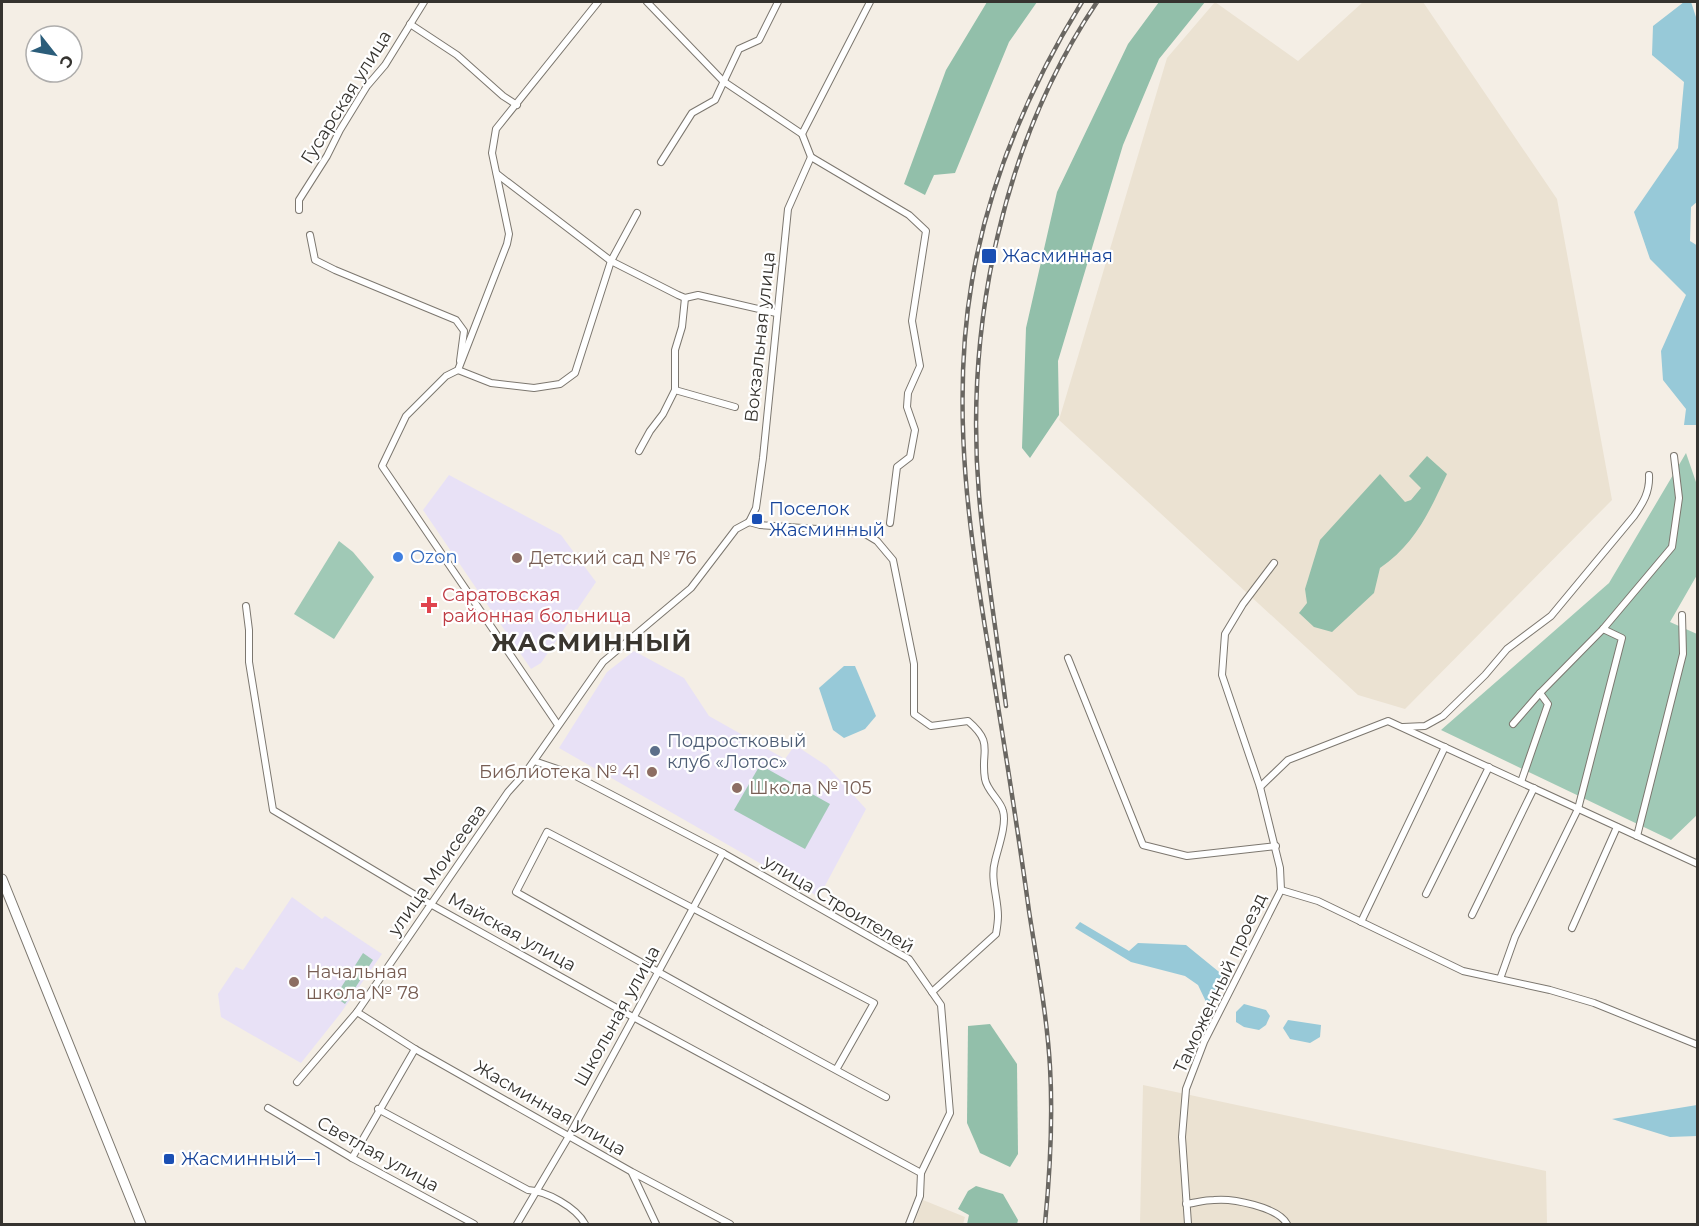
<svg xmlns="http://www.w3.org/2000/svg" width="1699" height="1226" viewBox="0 0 1699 1226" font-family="Montserrat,sans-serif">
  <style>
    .built { fill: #ebe2d2 }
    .education { fill: #e8e1f6 }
    .green { fill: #a0c9b6 }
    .forest { fill: #92bfaa }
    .water { fill: #97c9d8 }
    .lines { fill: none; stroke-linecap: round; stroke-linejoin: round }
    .street-casing { stroke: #7c776f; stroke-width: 8 }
    .secondary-casing { stroke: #7c776f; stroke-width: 11 }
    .street { stroke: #fff; stroke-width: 6 }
    .secondary { stroke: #fff; stroke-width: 9 }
    .rail-casing { stroke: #6a6762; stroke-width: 4.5 }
    .rail { stroke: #fff; stroke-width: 2; stroke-dasharray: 7; stroke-linecap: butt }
    .transit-dot { fill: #1a4fb4; stroke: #fff; stroke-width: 2 }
    .shop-dot { fill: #3f7fe0; stroke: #fff; stroke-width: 2 }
    .education-dot { fill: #8d6e63; stroke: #fff; stroke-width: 2 }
    .health-dot { fill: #e0444e; stroke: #fff; stroke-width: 2 }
    .service-dot { fill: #5c6f8a; stroke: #fff; stroke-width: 2 }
    .labels { text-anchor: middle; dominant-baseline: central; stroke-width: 4.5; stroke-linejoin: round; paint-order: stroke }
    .street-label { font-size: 18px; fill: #35332f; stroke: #fff }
    .transit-label { font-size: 18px; fill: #164399; stroke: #fff; text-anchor: start }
    .shop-label { font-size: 18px; fill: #366cbe; stroke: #fff; text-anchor: start }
    .education-label { font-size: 18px; fill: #785e54; stroke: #fff; text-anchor: start }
    .health-label { font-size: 18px; fill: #be3a42; stroke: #fff; text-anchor: start }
    .service-label { font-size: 18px; fill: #4e5e75; stroke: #fff; text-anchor: start }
    .district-label { font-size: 24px; font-weight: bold; letter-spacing: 1.5px; fill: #3a362f; stroke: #fff }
  </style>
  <rect width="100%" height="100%" fill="#f4eee5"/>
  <g class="built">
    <path d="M1215 2 1298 61 1363 2H1423L1557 199 1612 500 1405 709 1358 695 1059 420 1167 58Z"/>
    <path d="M1143 1085 1546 1171 1547 1224H1140Z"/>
    <path d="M923 1200 965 1217 963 1224H914Z"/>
  </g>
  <g class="education">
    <path d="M449 475 561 535 596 582 541 663 531 669 423 510Z"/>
    <path d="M634 651 684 678 709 716 785 759 795 745 827 766 866 809 819 897 559 748 607 672Z"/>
    <path d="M292 897 322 919 325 916 382 954 340 1014 301 1063 221 1017 218 994 236 967 243 970Z"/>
  </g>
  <g class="green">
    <path d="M1686 453 1697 485V575L1670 622 1697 634V815L1671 840 1441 730 1609 583Z"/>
    <path d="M339 541 353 552 374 577 334 639 294 614Z"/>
    <path d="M760 765 830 804 805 849 734 810Z"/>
    <path d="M363 953 373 960 345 1004 335 997Z"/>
  </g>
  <g class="forest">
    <path d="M987 2H1037L1009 42 955 173 934 175 925 195 904 184 946 70Z"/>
    <path d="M1159 2H1205L1159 59 1123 145 1058 361 1059 415 1030 458 1022 448 1026 328 1057 192 1128 44Z"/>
    <path d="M1427 456 1447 474C1429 512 1416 543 1380 568L1374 593 1332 632 1314 627 1299 613 1307 603 1305 589 1320 540 1380 474 1405 502 1411 500 1421 488 1409 476Z"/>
    <path d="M990 1024 1017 1064 1018 1154 1010 1167 980 1153 967 1123 968 1026Z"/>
    <path d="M976 1186 1003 1194 1018 1220 1017 1224H967L969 1215 958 1209 968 1191Z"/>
  </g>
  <g class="water">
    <path d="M1684 2H1691L1698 23V201L1691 207 1690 241 1698 246 1697 425H1684L1686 409 1663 380 1661 351 1686 295 1650 259 1634 212 1678 148 1684 82 1652 55 1653 26Z"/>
    <path d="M844 666H855L876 716 865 729 844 738 833 730 819 688Z"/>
    <path d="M1080 922 1129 951 1138 943 1186 945 1224 976 1221 990 1208 1006 1198 985 1185 976 1131 962 1075 928Z"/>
    <path d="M1244 1004 1266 1010 1270 1016 1266 1025 1259 1030 1244 1027 1236 1022V1012Z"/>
    <path d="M1288 1020 1321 1025 1320 1037 1310 1043 1290 1039 1283 1028Z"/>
    <path d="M1697 1105V1136L1670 1137 1612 1119Z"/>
  </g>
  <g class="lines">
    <g class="street-casing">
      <g id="street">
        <path d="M647 2 723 81 802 134 811 157 909 215 926 231 912 321 920 366 908 393 907 407 915 430 910 457 897 467 890 523"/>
        <path d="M410 24 457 55 503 96 517 105"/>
        <path d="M802 134 870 2"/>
        <path d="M661 162 692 113 715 100 739 49 759 40 778 2"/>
        <path d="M497 174 611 261 678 295 685 298 698 295 776 313"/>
        <path d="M299 210V200L327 156 340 130 367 86 385 65 424 2"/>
        <path d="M310 235 315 260 335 270 456 320 464 331 460 361"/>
        <path d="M458 370 491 383 534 388 560 384 575 373 611 261 637 213"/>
        <path d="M675 390 735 407"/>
        <path d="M639 451 650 431 663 414 675 390V350L682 327 685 298"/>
        <path d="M749 522 760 525 862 532 877 541 893 560 914 664V714L931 726 968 721C995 744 980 751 985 779 987 791 1001 801 1003 811 1007 824 998 848 995 861 990 879 998 898 998 916 998 922 997 928 996 934L932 992"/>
        <path d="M749 522 756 508 763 458 788 209 811 157"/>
        <path d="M246 606 249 630V662L273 810 432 905 633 1017 921 1173"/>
        <path d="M1068 658 1143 845 1187 856 1276 846"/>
        <path d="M1513 724 1540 693 1603 629 1672 547 1679 498 1674 456"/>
        <path d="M558 725 382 466 406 416 446 376 458 370 507 244 509 234 492 153 496 129 598 2"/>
        <path d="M1403 727 1425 726 1443 716 1485 675 1507 649 1551 616 1634 516C1643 503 1650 492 1649 475"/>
        <path d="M534 761 572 774 723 853 909 959 941 1005 950 1113 921 1173 920 1196 909 1224"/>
        <path d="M1521 782 1548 704 1540 693"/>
        <path d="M1260 787 1288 760 1388 721 1698 864"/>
        <path d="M1637 836 1683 654 1682 615"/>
        <path d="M1281 890 1318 901 1463 971 1550 990 1594 1003 1698 1045"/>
        <path d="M1426 894 1489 767"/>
        <path d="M1472 915 1534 788"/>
        <path d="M1361 922 1445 747"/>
        <path d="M1572 928 1617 827"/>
        <path d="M1500 979 1515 937 1578 809 1622 638 1603 629"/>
        <path d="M357 1012 415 1049 632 1172 730 1224"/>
        <path d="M836 1070 874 1003 547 832 516 892C639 961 762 1031 886 1097"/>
        <path d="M297 1082 357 1012 508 792 526 772 603 662 691 588 736 529 749 522"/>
        <path d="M268 1108 352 1158 474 1224"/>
        <path d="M378 1109 528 1190C546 1191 576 1207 585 1224"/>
        <path d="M352 1158 415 1049"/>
        <path d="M632 1173 656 1224"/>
        <path d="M1186 1204C1195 1203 1204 1200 1214 1200 1232 1198 1278 1207 1287 1224"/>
        <path d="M517 1224 569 1136 723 853"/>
        <path d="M1188 1224 1182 1137 1186 1089 1204 1042 1281 890 1280 868 1260 787 1222 675 1225 634 1243 604 1274 563"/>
      </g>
    </g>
    <g class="secondary-casing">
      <path id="secondary" d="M2 879 141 1224"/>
    </g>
    <use href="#street" class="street"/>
    <use href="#secondary" class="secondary"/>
    <g class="rail-casing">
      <g id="rail">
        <path d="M1006 706C997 636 985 565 979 495 965 326 1002 143 1097 2"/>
        <path d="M1045 1224C1050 1173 1053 1119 1050 1067 1047 1015 1037 963 1029 911 1018 830 1005 749 992 669 970 542 950 409 972 281 989 180 1029 88 1082 2"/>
      </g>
    </g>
    <use href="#rail" class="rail"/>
  </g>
  <g class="transit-dot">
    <rect x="981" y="248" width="16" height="16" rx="3"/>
    <rect x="751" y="513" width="12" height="12" rx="3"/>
    <rect x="163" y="1153" width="12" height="12" rx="3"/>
  </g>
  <circle class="shop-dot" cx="398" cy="557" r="6"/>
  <g class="education-dot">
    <circle cx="517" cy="558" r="6"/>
    <circle cx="652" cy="772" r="6"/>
    <circle cx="737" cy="788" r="6"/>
    <circle cx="294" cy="982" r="6"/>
  </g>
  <path class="health-dot" d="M426 596h6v6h6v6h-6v6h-6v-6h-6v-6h6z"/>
  <circle class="service-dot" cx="655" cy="751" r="6"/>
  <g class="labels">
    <g class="street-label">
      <text transform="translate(346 97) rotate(-58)">Гусарская улица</text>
      <text transform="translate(760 337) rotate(-84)">Вокзальная улица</text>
      <text transform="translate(437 870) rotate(-55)">улица Моисеева</text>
      <text transform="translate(839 904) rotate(31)">улица Строителей</text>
      <text transform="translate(512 932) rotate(29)">Майская улица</text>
      <text transform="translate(1220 983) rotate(-65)">Таможенный проезд</text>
      <text transform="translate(617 1016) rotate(-61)">Школьная улица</text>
      <text transform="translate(550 1108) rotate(30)">Жасминная улица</text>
      <text transform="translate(378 1154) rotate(29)">Светлая улица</text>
    </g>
    <g class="transit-label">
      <text x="1002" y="256">Жасминная</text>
      <text x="769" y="509">Поселок<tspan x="769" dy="21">Жасминный</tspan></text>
      <text x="181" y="1159">Жасминный—1</text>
    </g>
    <g class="shop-label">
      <text x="410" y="557">Ozon</text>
    </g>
    <g class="education-label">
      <text x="529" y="558">Детский сад № 76</text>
      <text x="640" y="772" text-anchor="end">Библиотека № 41</text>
      <text x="749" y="788">Школа № 105</text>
      <text x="306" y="972">Начальная<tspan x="306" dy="21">школа № 78</tspan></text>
    </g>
    <g class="health-label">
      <text x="442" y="595">Саратовская<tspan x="442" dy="21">районная больница</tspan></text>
    </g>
    <g class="service-label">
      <text x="667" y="741">Подростковый<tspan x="667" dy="21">клуб «Лотос»</tspan></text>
    </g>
    <g class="district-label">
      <text x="592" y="642">ЖАСМИННЫЙ</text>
    </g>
  </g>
  <rect width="1699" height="1226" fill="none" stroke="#35332f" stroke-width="6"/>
  <g transform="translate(54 54) rotate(121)"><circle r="28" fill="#ffffff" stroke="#aeadac" stroke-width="1.5"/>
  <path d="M0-4.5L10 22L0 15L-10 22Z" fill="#2b5d7a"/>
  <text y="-9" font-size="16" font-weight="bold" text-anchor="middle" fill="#35332f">С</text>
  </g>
</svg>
